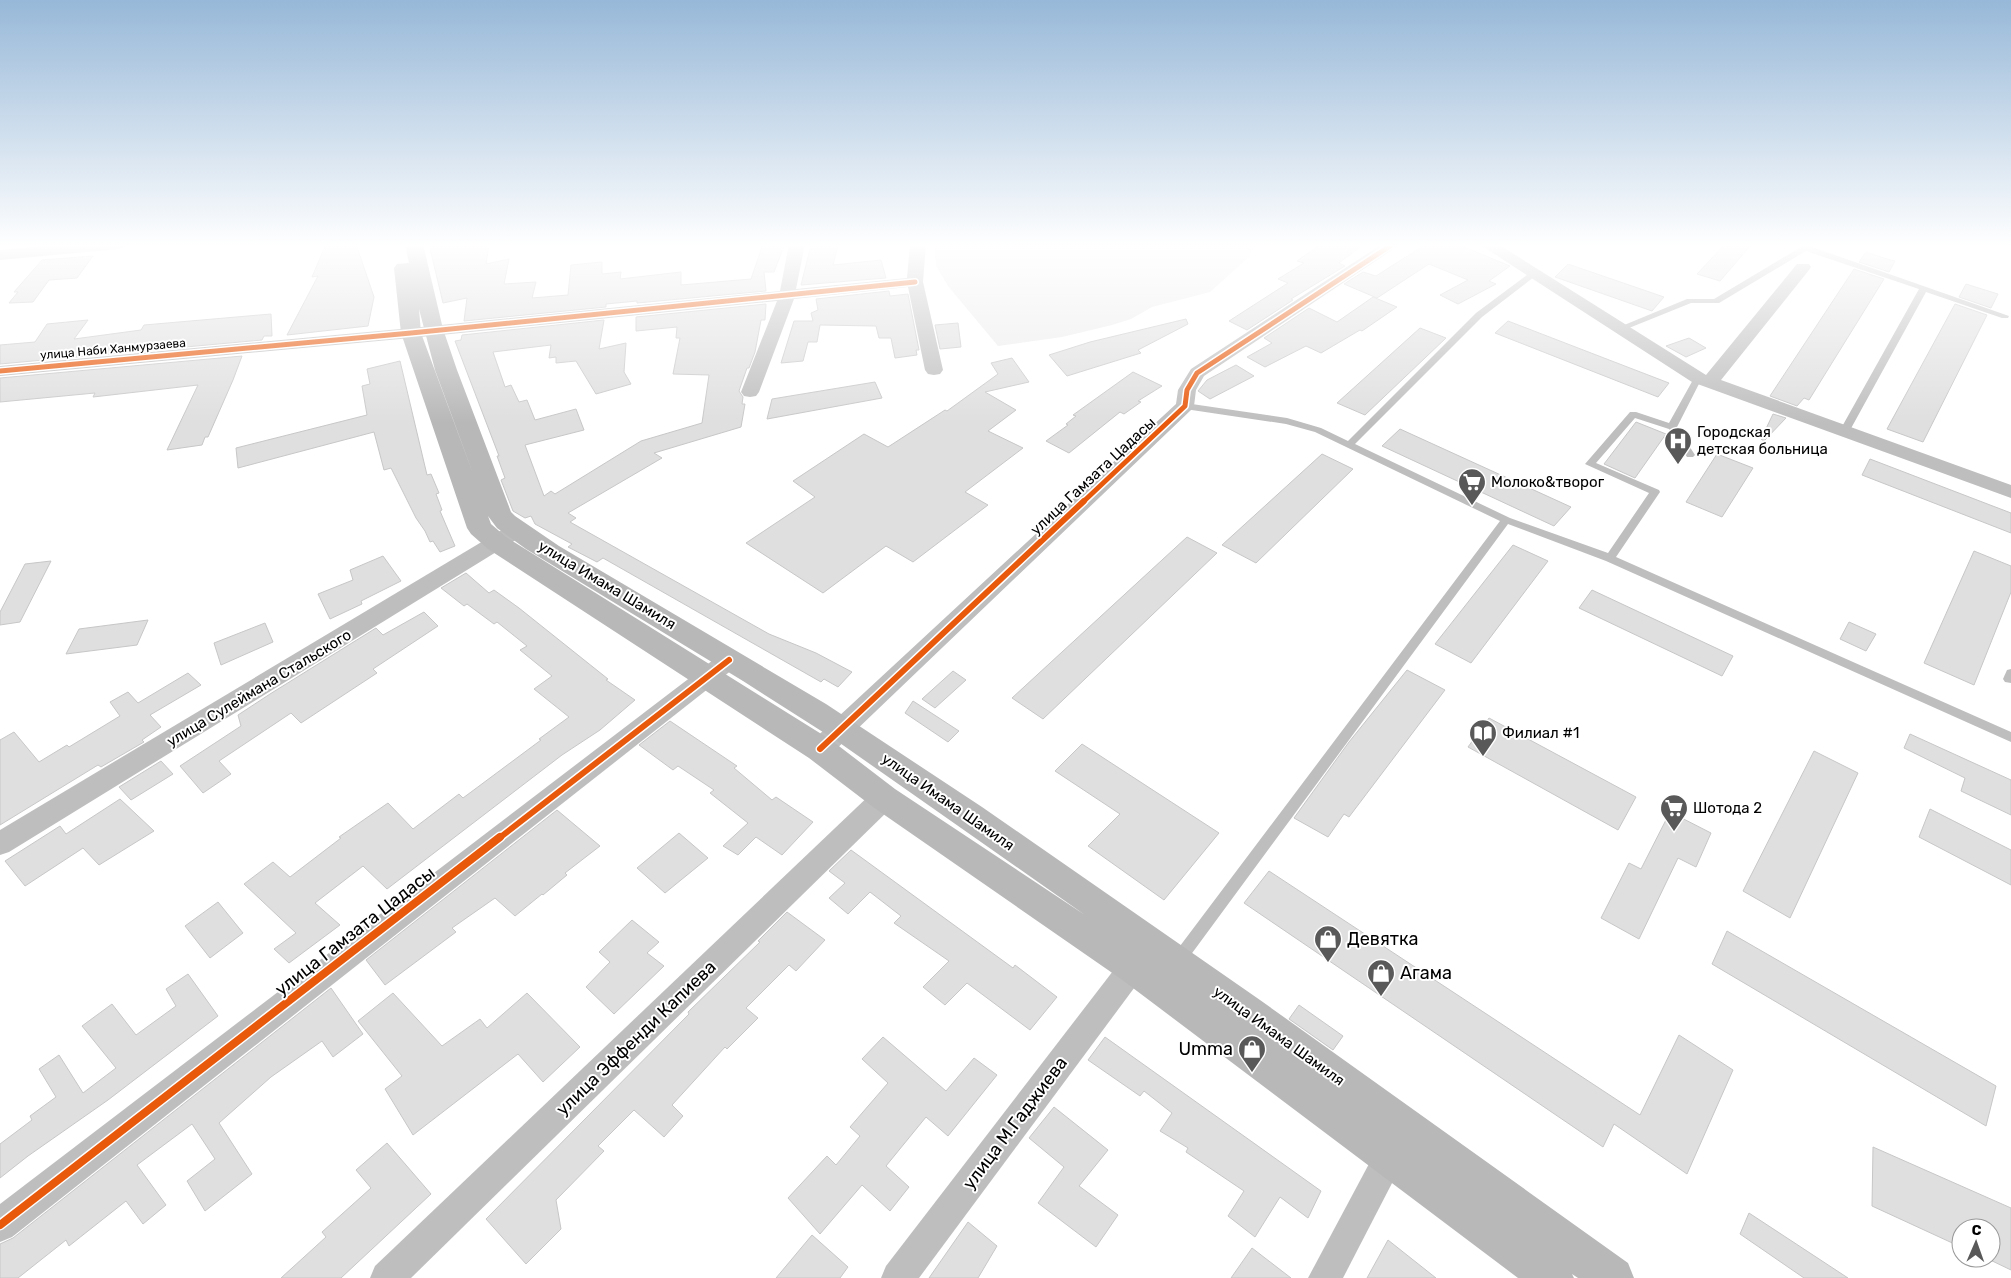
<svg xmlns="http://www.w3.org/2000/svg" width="2011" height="1278" viewBox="0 0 2011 1278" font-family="Rubik,sans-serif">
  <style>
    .green { fill: #ececec }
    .building { fill: #dfdfdf; stroke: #c7c7c7 }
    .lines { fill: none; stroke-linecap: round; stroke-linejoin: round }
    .service { fill: #bebebe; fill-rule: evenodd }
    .minor { fill: #bebebe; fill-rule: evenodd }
    .secondary { fill: #b8b8b8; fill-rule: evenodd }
    .cycleway-far2-casing { stroke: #fff; stroke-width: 8 }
    .cycleway-far1-casing { stroke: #fff; stroke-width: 9 }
    .cycleway-casing { stroke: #fff; stroke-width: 11 }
    .cycleway-far2 { stroke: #e8590c; stroke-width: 5 }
    .cycleway-far1 { stroke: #e8590c; stroke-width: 6 }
    .cycleway { stroke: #e8590c; stroke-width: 8 }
    .labels { text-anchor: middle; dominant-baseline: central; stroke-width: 4; stroke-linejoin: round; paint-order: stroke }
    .far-street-label { font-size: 12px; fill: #000; stroke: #fff }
    .poi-label { font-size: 15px; fill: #000; stroke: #fff; text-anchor: start }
    .street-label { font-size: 15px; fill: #000; stroke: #fff }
    .near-street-label { font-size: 18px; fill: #000; stroke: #fff }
    .near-poi-label { font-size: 18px; fill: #000; stroke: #fff; text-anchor: start }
  </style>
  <rect width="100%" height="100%" fill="#fff"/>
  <path class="green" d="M1254 244 1249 257 1210 292 1152 307 1131 319 1112 325 1062 337 998 346 948 286 936 266 935 245Z"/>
  <g class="building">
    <path d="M326 244H356L374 297 368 326 287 335 318 276 312 277Z"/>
    <path d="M429 244H489L486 264 509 259 504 284 536 282 532 298 568 295 571 265 602 262V274L621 272 620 279 681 272V285L751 279 763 244 784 246 774 272H764L766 291 637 303V301L606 304V307L464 321 467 298 443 303Z"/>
    <path d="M1321 244H1364L1339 263 1345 266 1291 299 1293 300 1247 330 1229 321 1288 283 1278 279 1304 263 1297 261Z"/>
    <path d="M1426 244H1457L1510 266 1489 281 1496 284 1458 304 1440 295 1468 280 1429 264 1377 298 1344 284 1363 272 1376 276Z"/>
    <path d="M1725 244H1752L1720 281 1697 274Z"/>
    <path d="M811 245H838L833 265 881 260 886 278 801 285Z"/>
    <path d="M1866 252 1884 258 1895 261 1889 272 1859 262Z"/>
    <path d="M93 256 77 278 49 280 33 302 9 303 18 292H14L42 260Z"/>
    <path d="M1568 264 1664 297 1652 311 1555 277Z"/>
    <path d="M1854 269 1884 279 1809 400 1804 398 1797 406 1770 396Z"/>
    <path d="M1966 284 1998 294 1991 308 1959 297Z"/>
    <path d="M889 291 890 296 908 294 919 350H916L917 355 895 358 891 338H879L876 326 820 325 817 342H808L803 361 781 363 794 321H813L811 313 818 310 816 299Z"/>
    <path d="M1373 297 1397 307 1362 331 1360 330 1321 353 1306 346 1265 367 1247 357 1272 343 1264 338 1309 308 1337 322Z"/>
    <path d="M766 304 765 320H761L755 352 749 368H747L739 391 743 397 742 404H745L741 427 654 453 662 458 568 513 576 518 570 522 769 634 816 653 852 672 838 687 824 679 821 682 603 558 597 562 568 547 572 544 535 524 531 516 525 518 513 511 501 480 505 478 497 456H499L455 341 461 340 462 335 604 320 599 349 626 343 624 372 631 384 596 394 576 361 556 363V357L549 358 551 345 493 352 505 387 511 385 519 402 527 400 535 420 576 409 584 430 525 445 544 496 551 491 555 494 641 441 702 423 709 375 673 374 680 338H676L677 327 636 331V317Z"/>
    <path d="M1955 304 1987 315 1923 442 1887 429Z"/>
    <path d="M271 314 272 336H264L262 340 0 364V345L35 342 47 324 88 320 74 339 141 330 144 325Z"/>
    <path d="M1186 319 1188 324 1138 350 1141 353 1067 376 1049 355 1090 342Z"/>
    <path d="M1508 321 1630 368 1669 383 1658 397 1495 333Z"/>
    <path d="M958 323 961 347 940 349 935 325Z"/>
    <path d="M1420 328 1446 338 1365 415 1337 403Z"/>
    <path d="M1689 338 1706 348 1686 357 1666 346Z"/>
    <path d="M242 356 233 380 208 437H205L202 445 167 450 198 385 93 397 95 393 0 402V378Z"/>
    <path d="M1012 358 1029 382 985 392 1016 410 988 431 1023 448 965 492 988 505 913 562 886 546 823 593 746 543 815 497 793 481 864 434 888 447 945 410 947 411 998 374 991 363Z"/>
    <path d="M400 361 427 475 431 474 439 493 436 494 442 510 440 511 455 546 440 552 433 541 430 542 425 531 416 518 391 468 384 470 374 432 238 468 236 448 367 415 362 386 370 384 367 369Z"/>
    <path d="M1236 365 1254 376 1210 399 1198 391 1207 380Z"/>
    <path d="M1133 372 1162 386 1138 401 1141 402 1124 414 1120 412 1069 453 1046 441 1068 425 1066 424 1076 416 1073 415Z"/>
    <path d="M875 382 882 398 767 419 772 399Z"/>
    <path d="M1773 414 1786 418 1764 441 1761 439Z"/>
    <path d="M1636 422 1666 434 1635 478 1604 464Z"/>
    <path d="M1400 429 1571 507 1554 526 1382 446Z"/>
    <path d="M1322 454 1353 469 1256 563 1222 545Z"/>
    <path d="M1717 454 1753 468 1722 517 1686 502Z"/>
    <path d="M1870 459 2011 513V533L1862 475Z"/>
    <path d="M1187 537 1217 553 1043 719 1012 698Z"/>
    <path d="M1513 545 1548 561 1471 663 1435 644Z"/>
    <path d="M1974 551 2011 566V592L1974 685 1924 663Z"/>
    <path d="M383 556 401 581 361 601 362 604 330 619 318 594 353 580 350 570Z"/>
    <path d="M51 561 20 622 0 625V612L25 564Z"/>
    <path d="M466 573 489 593 494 590 519 608 608 679 606 680 635 700 600 730 562 755 387 889 363 866 315 903 340 925 289 963 274 949 296 933 244 884 273 862 290 877 341 838 339 837 388 803 413 829 459 794 463 798 541 740 539 739 569 717 534 689 552 676 520 650 527 646 497 622 494 624 467 604 464 606 441 588Z"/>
    <path d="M1592 590 1733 656 1722 676 1579 608Z"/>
    <path d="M424 612 438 626 373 669 377 673 301 723 291 713 219 761 231 774 203 793 180 766 241 726 238 715 270 694 376 628 383 635Z"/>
    <path d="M148 620 137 645 66 654 79 629Z"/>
    <path d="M1849 622 1876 634 1866 651 1840 639Z"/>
    <path d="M265 623 273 642 221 665 214 643Z"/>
    <path d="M1407 670 1445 690 1349 817 1344 814 1328 837 1294 818 1349 742Z"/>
    <path d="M953 671 966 680 935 708 922 699Z"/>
    <path d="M188 673 201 685 150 715 161 727 142 740 144 742 101 767 98 765 0 825V740L14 732 39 762 67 745 69 747 120 716 110 702 128 692 138 703Z"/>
    <path d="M913 701 959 731 948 742 905 713Z"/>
    <path d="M1489 718 1636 797 1618 830 1468 747Z"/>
    <path d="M670 721 737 766 734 768 772 800 776 797 813 822 782 855 756 837 738 855 723 846 748 823 710 793 714 790 678 766 673 770 639 745Z"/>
    <path d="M1910 734 2011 780V815L1961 791 1965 778 1904 748Z"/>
    <path d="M1082 744 1219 833 1164 900 1088 846 1120 814 1055 771Z"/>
    <path d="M1814 751 1858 773 1790 918 1743 891Z"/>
    <path d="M161 761 173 774 131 800 119 787Z"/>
    <path d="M120 799 154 831 99 865 83 848 25 886 5 861 60 826 66 834Z"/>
    <path d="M1930 809 2011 850V885L1919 837Z"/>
    <path d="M557 810 600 846 565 873 567 875 543 895 542 894 515 916 495 898 452 928 456 932 385 985 366 960Z"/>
    <path d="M1670 812 1711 833 1696 867 1678 858 1639 939 1601 918 1629 863 1641 869Z"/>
    <path d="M679 833 708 858 665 893 637 868Z"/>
    <path d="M851 850 1013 968 1015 965 1057 997 1030 1030 967 983 945 1005 923 987 949 961 894 923 901 916 870 892 848 914 829 898 845 883 829 871Z"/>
    <path d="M1269 871 1640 1115 1679 1035 1733 1070 1687 1174 1614 1124 1603 1147 1244 903Z"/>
    <path d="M218 902 243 933 210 958 185 926Z"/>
    <path d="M787 912 825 940 796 971 789 965 746 1008 758 1018 727 1049 725 1047 672 1105 683 1116 664 1137 634 1110 598 1146 604 1151 556 1200 561 1229 526 1264 486 1219 689 1014 688 1012 760 942 758 941Z"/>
    <path d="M632 920 659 942 647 953 664 966 614 1014 586 987 610 962 599 952Z"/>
    <path d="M1727 931 1996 1086 1986 1126 1712 964Z"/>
    <path d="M188 974 218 1016 108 1100 28 1156 0 1178V1144L32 1120 30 1116 56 1097 39 1069 59 1055 83 1093 116 1068 82 1026 112 1004 136 1035 176 1006 166 989Z"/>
    <path d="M331 988 363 1034 333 1057 322 1041 271 1077 219 1123 252 1174 205 1211 187 1181 215 1159 192 1124 137 1165 166 1205 143 1224 126 1201 69 1246 66 1240 18 1278H0V1244L13 1238Z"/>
    <path d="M393 993 442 1046 480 1019 487 1028 527 993 580 1047 543 1082 518 1054 413 1135 385 1089 402 1076 358 1021Z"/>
    <path d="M1299 1005 1343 1036 1333 1050 1289 1019Z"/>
    <path d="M883 1037 946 1091 974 1058 997 1075 948 1136 926 1117 886 1166 909 1187 890 1211 862 1185 820 1234 788 1198 827 1156 836 1165 860 1136 850 1127 888 1083 862 1059Z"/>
    <path d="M1105 1037 1321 1191 1308 1218 1280 1197 1255 1237 1228 1216 1244 1191 1186 1152 1188 1148 1160 1131 1172 1113 1144 1091 1140 1096 1088 1060Z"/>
    <path d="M1054 1107 1108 1150 1079 1186 1118 1215 1096 1247 1038 1203 1064 1167 1029 1138Z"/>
    <path d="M387 1143 431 1194 341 1278H281L326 1237 322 1232 371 1188 356 1170Z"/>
    <path d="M1873 1147 2011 1208V1270L1986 1258H1991V1228H1961V1247L1872 1206Z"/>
    <path d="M1749 1213 1848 1278H1804L1740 1234Z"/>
    <path d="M968 1222 997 1246 978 1278H929Z"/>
    <path d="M812 1235 848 1267 840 1278H776Z"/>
    <path d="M1388 1240 1436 1278H1367Z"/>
    <path d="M1252 1248 1291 1278H1231Z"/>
  </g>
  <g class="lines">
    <g class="service">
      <path d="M1806 244H1816L1812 247 2009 316 2008 318H2002L1926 292 1849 432 1844 435 1839 432 1919 289 1806 251 1719 303H1691L1624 330 1621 331 1617 328 1687 299H1714Z"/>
      <path d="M1531 272 1538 274 1482 317 1355 444 1510 518 1608 553 1649 493 1585 464 1630 412H1636L1669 423 1694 378 1695 376H1701L1702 378 1677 427 1695 455 1693 457H1687L1669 429 1635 418 1596 463 1659 490 1660 492 1616 557 2011 732V742L1606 561 1508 524 1187 960 1182 962 1177 960 1175 955 1177 950 1500 521 1315 432 1286 424 1185 409 1180 406 1185 403 1287 418 1321 428 1348 441 1476 313Z"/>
      <path d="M2011 669V683L2005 682 2003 679 2007 670Z"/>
    </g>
    <g class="minor">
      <path d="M68 244H127L124 247 119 249 0 260V250Z"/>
      <path d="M789 244H805L796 289 907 278 910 244H926L923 282 943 370 940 374 934 375 928 374 925 370 908 287 794 299 759 392 756 396 750 397 744 396 741 392 777 301 411 338 0 376V366L411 328 780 291Z"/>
      <path d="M1382 244H1401L1204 376 1196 390 1194 406 1191 410 829 756 820 759 811 756 808 749 811 742 1176 404 1178 390 1191 369Z"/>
      <path d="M1479 244H1498L1706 375 1797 264H1809L1811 267 1809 270 1721 380 2011 485V498L1692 382Z"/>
      <path d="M517 523 524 525 527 530 524 535 9 852 0 855V830L510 525Z"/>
      <path d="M729 651 737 654 740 660 737 666 12 1237 0 1242V1204L721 654Z"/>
      <path d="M884 787 893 790 897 798 893 806 411 1278H370L375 1266 875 790Z"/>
      <path d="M1133 954 1143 958 1147 967 1143 976 919 1278H881L886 1266 1123 958Z"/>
      <path d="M1389 1142 1400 1147 1405 1158 1343 1278H1308L1378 1147Z"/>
    </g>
    <path class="secondary" d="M405 244H423L443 329 457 370 511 512 515 516 559 546 826 704 982 807 1260 1000 1628 1263 1634 1278H1578L1572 1274 1574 1278H1518L1121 979 873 807 809 758 488 549 471 534 467 528 401 333 394 268 397 264 409 263ZM419 309 435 370 475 479 421 333ZM488 516 497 528 526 549 743 681 837 741 1085 915 895 789 831 740 506 537 491 524Z"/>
    <g class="cycleway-far2-casing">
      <g id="cycleway-far2">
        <path d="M0 371 411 333 915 282"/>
        <path d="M1083 502 1185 406 1187 390 1197 373 1393 244"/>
      </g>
    </g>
    <g class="cycleway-far1-casing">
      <g id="cycleway-far1">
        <path d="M820 749 1084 501"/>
        <path d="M498 839 729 660"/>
      </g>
    </g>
    <g class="cycleway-casing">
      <path id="cycleway" d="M0 1225 500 837"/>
    </g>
    <use href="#cycleway-far2" class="cycleway-far2"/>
    <use href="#cycleway-far1" class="cycleway-far1"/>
    <use href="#cycleway" class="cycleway"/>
  </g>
  <linearGradient id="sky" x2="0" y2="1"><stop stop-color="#97b8d8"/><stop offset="0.58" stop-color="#fff"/><stop offset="1" stop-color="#fff" stop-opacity="0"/></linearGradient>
  <rect width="2011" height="423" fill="url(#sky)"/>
  <defs>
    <g id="hospital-pin" transform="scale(1.4375)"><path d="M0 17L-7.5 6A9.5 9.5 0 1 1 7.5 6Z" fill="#595959" stroke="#fff"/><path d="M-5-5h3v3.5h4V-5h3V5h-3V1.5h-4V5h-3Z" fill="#fff"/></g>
    <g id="supermarket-pin" transform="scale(1.4375)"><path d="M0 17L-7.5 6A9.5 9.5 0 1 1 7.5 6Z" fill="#595959" stroke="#fff"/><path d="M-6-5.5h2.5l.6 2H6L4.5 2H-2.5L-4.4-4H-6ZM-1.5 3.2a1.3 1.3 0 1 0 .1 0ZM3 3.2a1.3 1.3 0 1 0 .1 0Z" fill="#fff"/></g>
    <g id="library-pin" transform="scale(1.4375)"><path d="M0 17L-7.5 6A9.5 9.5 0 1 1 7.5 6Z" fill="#595959" stroke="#fff"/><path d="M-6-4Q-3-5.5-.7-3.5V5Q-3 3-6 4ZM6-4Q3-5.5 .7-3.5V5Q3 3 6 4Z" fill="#fff"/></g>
    <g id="shop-pin" transform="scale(1.4375)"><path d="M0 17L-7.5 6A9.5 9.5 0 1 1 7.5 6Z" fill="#595959" stroke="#fff"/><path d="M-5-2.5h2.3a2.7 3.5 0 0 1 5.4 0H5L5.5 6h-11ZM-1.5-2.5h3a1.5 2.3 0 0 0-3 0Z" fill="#fff"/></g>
  </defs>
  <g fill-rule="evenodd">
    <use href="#hospital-pin" x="1678" y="441"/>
    <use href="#supermarket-pin" x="1472" y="482"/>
    <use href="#library-pin" x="1483" y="733"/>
    <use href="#supermarket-pin" x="1674" y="808"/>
    <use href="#shop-pin" x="1328" y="939"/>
    <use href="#shop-pin" x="1381" y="973"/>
    <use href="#shop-pin" x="1252" y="1049"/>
  </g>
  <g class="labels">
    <g class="far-street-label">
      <text transform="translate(113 349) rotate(-5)">улица Наби Ханмурзаева</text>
    </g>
    <g class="poi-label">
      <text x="1697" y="432">Городская<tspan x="1697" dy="17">детская больница</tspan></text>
      <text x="1491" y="482">Молоко&amp;творог</text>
      <text x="1502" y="733">Филиал #1</text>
      <text x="1693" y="808">Шотода 2</text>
    </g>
    <g class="street-label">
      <text transform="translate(1093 476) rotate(-43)">улица Гамзата Цадасы</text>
      <text transform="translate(607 585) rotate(31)">улица Имама Шамиля</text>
      <text transform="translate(259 688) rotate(-31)">улица Сулеймана Стальского</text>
      <text transform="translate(948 802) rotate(35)">улица Имама Шамиля</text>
      <text transform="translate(1279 1036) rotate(36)">улица Имама Шамиля</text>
    </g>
    <g class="near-street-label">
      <text transform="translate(355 931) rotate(-38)">улица Гамзата Цадасы</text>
      <text transform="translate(636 1038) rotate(-44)">улица Эффенди Капиева</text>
      <text transform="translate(1015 1123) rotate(-53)">улица М.Гаджиева</text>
    </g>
    <g class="near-poi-label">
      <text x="1347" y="939">Девятка</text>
      <text x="1400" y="973">Агама</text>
      <text x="1233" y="1049" text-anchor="end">Umma</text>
    </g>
  </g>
  <g transform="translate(1976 1243) rotate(2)"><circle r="24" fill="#ffffff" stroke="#999999"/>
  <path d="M0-4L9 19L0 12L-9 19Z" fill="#595959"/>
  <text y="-8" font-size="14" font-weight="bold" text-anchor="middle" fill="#000000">С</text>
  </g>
</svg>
